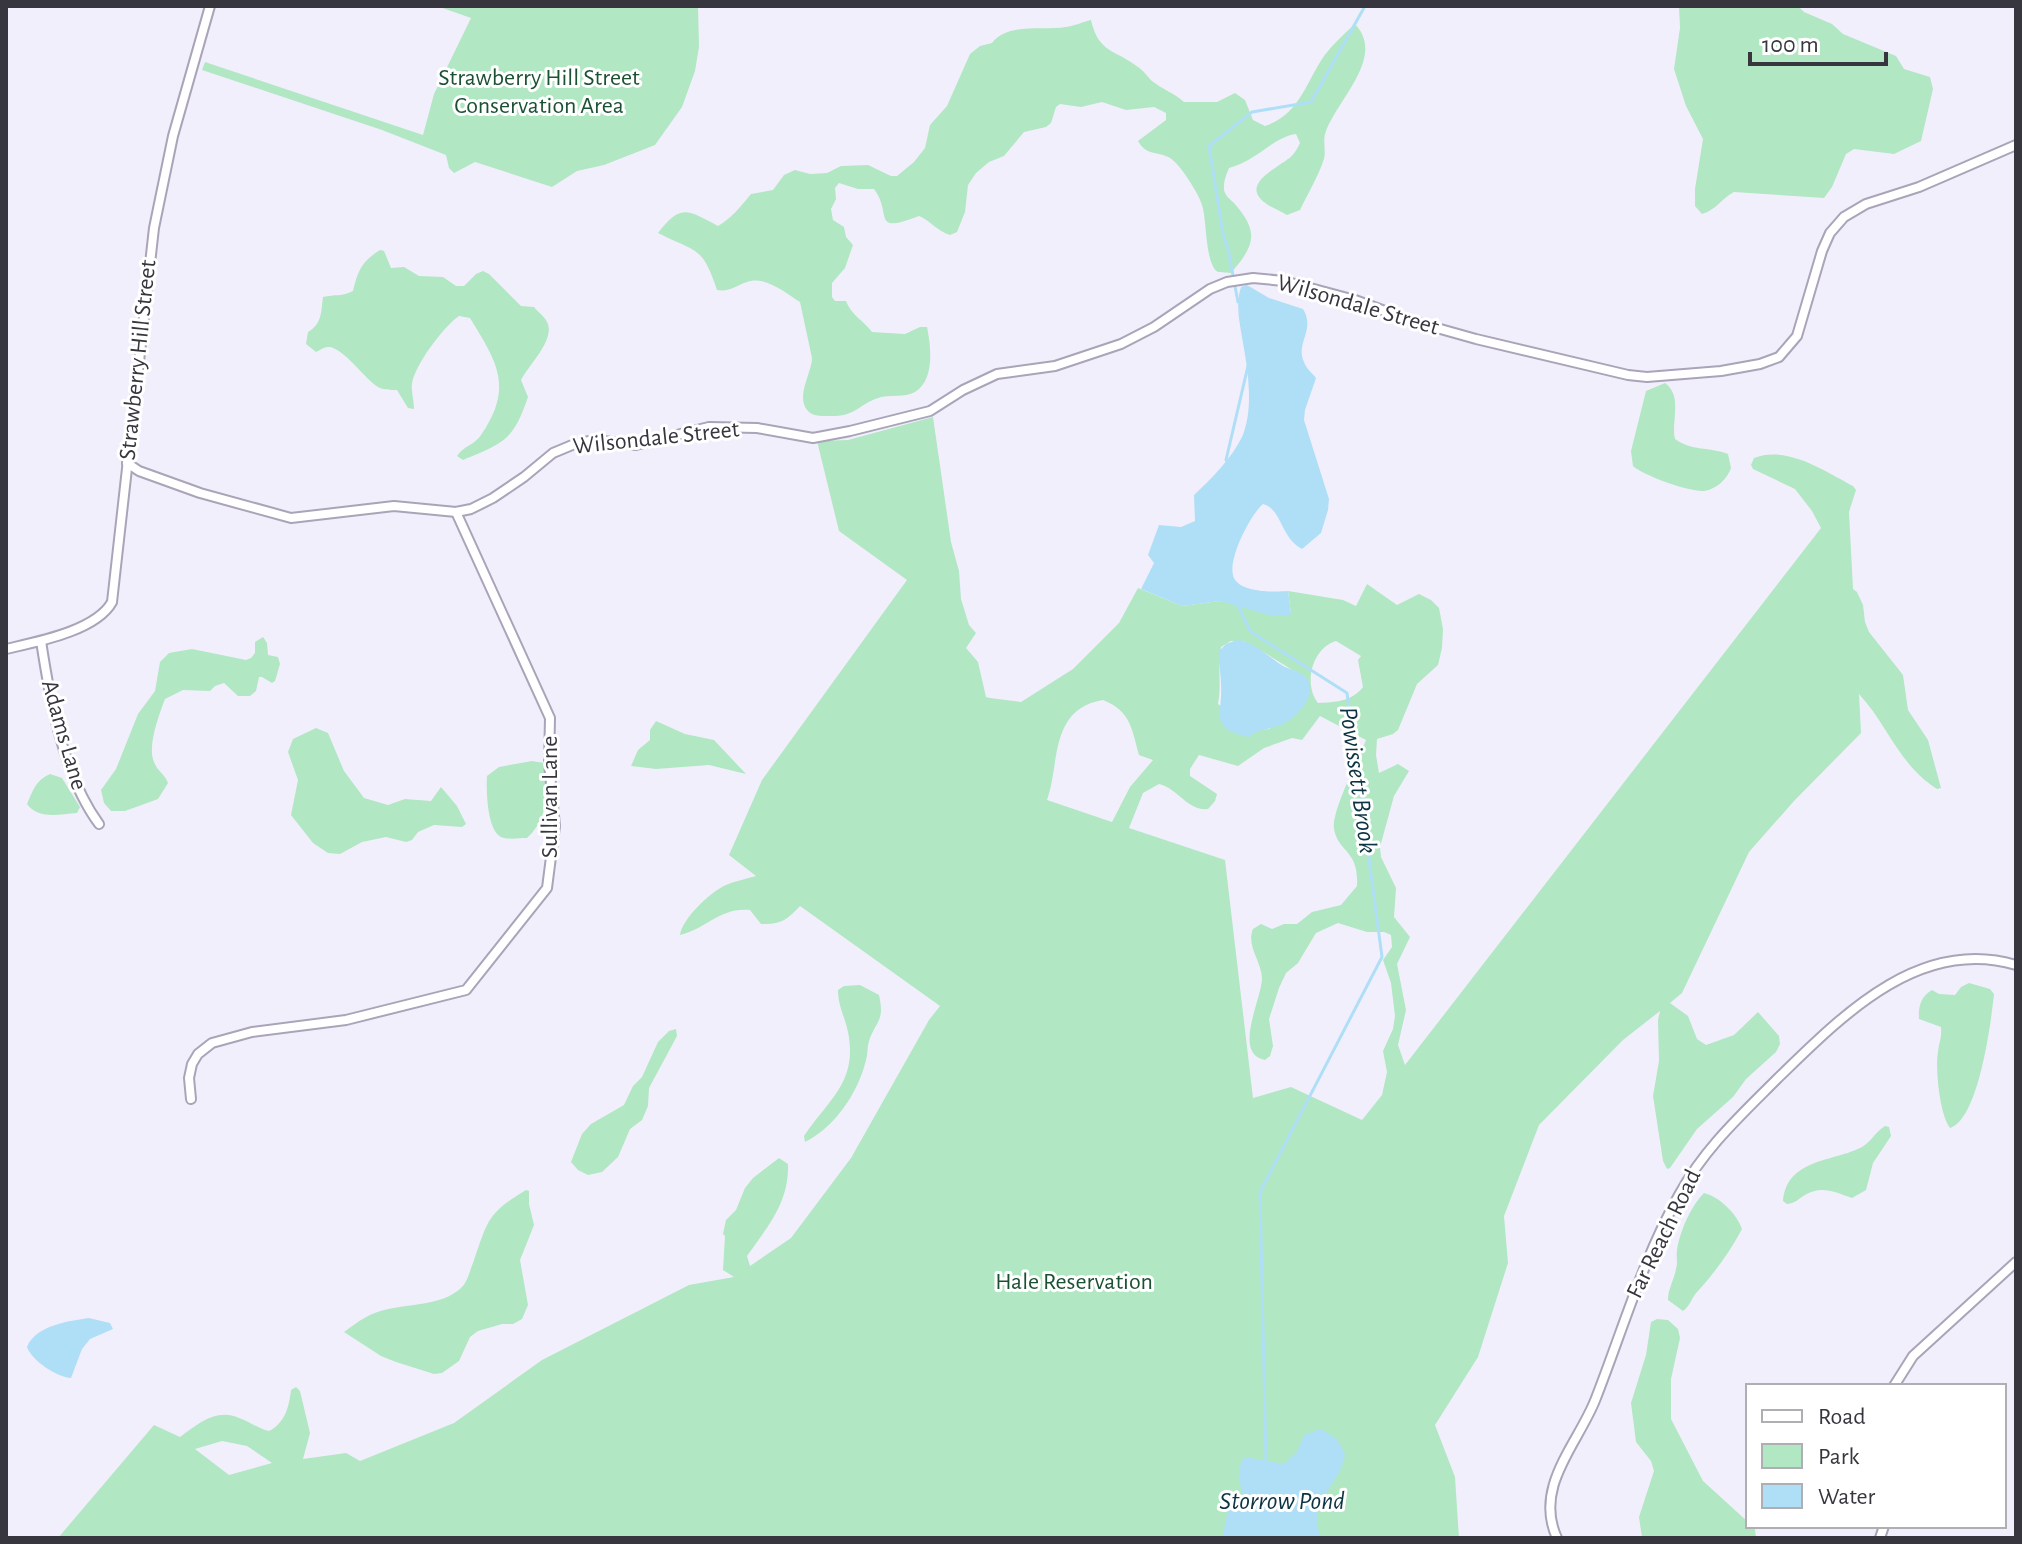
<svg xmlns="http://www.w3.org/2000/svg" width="2022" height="1544" viewBox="0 0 2022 1544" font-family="'Alegreya Sans',sans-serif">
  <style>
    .green { fill: #b1e7c3; fill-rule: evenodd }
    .water { fill: #afdff6 }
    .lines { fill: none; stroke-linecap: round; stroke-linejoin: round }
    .stream { stroke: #afdff6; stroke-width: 3 }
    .street-casing { stroke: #a9a4b8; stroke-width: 12 }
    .street { stroke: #fff; stroke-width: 8 }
    .labels { text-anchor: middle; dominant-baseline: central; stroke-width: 6; stroke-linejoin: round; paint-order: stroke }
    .park-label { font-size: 24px; fill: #1b5133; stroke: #fff }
    .street-label { font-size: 24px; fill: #37353e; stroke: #fff }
    .water-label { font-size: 26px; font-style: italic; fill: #0c3343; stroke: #fff }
  </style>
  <rect width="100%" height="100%" fill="#f2effc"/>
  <g class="green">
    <path d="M437 6H698L699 47 695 71 682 107 655 145 604 165 577 171 552 187 475 162 454 173 449 168 446 155 382 130 202 70 205 62 423 135 434 94 471 18Z"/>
    <path d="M1679 6H1798L1804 12 1832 24 1843 34 1896 56 1904 69 1930 77 1933 89 1921 141 1894 154 1854 149 1846 154 1832 187 1824 198 1734 192C1721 199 1716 210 1702 214L1695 206V189L1703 139 1686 106 1674 69 1680 28Z"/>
    <path d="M1091 20C1099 54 1115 49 1138 67 1144 71 1147 76 1152 81 1162 89 1174 93 1184 102H1217L1235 93 1245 100 1253 120 1265 126C1300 114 1305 84 1324 56 1333 44 1344 34 1355 24 1387 58 1335 101 1325 134 1323 142 1326 151 1324 159 1318 177 1308 193 1300 210L1287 215C1280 211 1270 207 1264 202 1241 184 1277 168 1288 159 1294 155 1297 149 1300 143L1296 134C1273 137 1257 161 1229 168 1227 173 1224 180 1224 186 1223 193 1228 198 1233 202 1260 232 1255 245 1231 273 1230 273 1219 272 1218 272 1205 265 1207 219 1202 205 1199 194 1180 164 1170 158 1158 151 1146 156 1138 141L1166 120V113L1154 107 1126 110 1102 102 1081 107 1060 104 1056 107 1051 123 1046 127 1024 132 1004 156 989 162 976 173 968 185 965 212 957 232 950 235C937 231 931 221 919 216 870 235 893 214 874 189H858L839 183 835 188 836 199 831 209 833 220 844 227 846 237 853 245 845 268 832 283V297L835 301H846C852 316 863 320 872 332L905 334 920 327H927C931 346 935 380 915 392 905 398 889 394 878 398 854 407 857 417 826 416 821 416 813 416 809 412 794 398 812 373 812 358L800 302C786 293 764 275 747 282 735 286 730 292 717 290 702 245 697 253 658 233 681 203 688 210 718 226 732 218 741 206 751 194L773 190 784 175 795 170 810 174 827 173 841 166 868 165 891 176H897L914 162 925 148 930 125 947 106 970 54 980 46 992 43C1008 22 1043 31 1066 27 1074 26 1083 22 1091 20Z"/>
    <path d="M380 250 384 251 391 268 404 267 419 276 443 277 456 286H464L476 274 483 271 489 274 521 306 534 307C538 312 545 317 547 322 556 339 529 365 521 380L528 397C513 441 504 443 463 460L457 456C463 446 475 445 481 435 514 387 497 362 470 318L459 316C444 326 414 366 412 384 411 392 414 400 414 409L408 408 397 390C391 390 383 390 378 387 365 379 342 346 328 347 324 347 320 350 316 352L306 344 308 332C322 324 321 312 323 297 335 294 342 297 353 291 358 271 361 262 380 250Z"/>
    <path d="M1665 383C1683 396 1671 421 1675 439 1691 451 1710 447 1728 454L1731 468C1727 479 1717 489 1704 491 1690 492 1644 476 1633 466L1631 451 1646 391Z"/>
    <path d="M933 417 951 542 959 571 961 599 969 625 976 633 966 648 978 662 986 697 990 698 1021 702 1073 669 1119 623 1138 588 1182 606 1220 601 1291 613 1288 591 1343 600 1356 606 1367 584 1397 605 1419 594 1431 600 1439 608 1443 629 1442 648 1438 665 1417 684 1398 730 1393 734 1377 739 1376 755 1379 773 1398 764 1409 771 1394 796 1380 847 1381 857 1396 888 1394 917 1410 937 1397 964 1406 1010 1398 1045 1405 1065 1821 528 1812 511 1795 489 1753 469 1751 465 1754 458C1787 445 1825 471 1853 486L1856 490 1849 512 1853 589 1857 592 1863 605 1865 622 1869 632 1903 675 1908 710 1928 740 1941 788 1937 789C1898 764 1888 725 1859 694L1861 733 1794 801 1749 852 1682 993 1670 1003 1688 1016 1697 1039 1706 1045 1734 1035 1758 1012 1779 1036 1780 1044 1776 1052 1746 1079 1733 1097 1697 1129 1670 1168 1667 1169 1663 1161 1653 1096 1659 1061 1658 1020 1660 1011 1623 1040 1539 1125 1504 1216 1508 1263 1478 1357 1435 1425 1455 1477 1459 1538H58L154 1425 180 1437C198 1424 216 1408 239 1418 250 1422 259 1429 269 1431 285 1423 289 1407 291 1390L296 1387 300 1391 310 1433 303 1459 346 1453 360 1461 454 1423 542 1360 689 1285 734 1277 723 1270 725 1236 723 1234 726 1220 736 1210 745 1188 753 1178 779 1158 788 1164C789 1203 768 1226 747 1256L750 1266 791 1238 851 1158 929 1020 940 1006 800 906C787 920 780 925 761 924L750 910C720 907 706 929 680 935 682 919 710 892 726 885 735 881 746 879 756 876L729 855 762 780 907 580 839 531 817 441 848 440ZM1231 641H1243L1252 645 1307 679 1308 696 1269 729 1256 730 1218 704C1222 684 1217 667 1221 647ZM1336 641 1361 656 1358 660 1363 687C1351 702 1335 702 1318 703 1303 684 1312 648 1336 641ZM1103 700C1131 711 1132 730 1139 755L1153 760 1130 787 1112 822 1047 800C1060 764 1049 709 1103 700ZM1320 716 1366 740C1359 758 1331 812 1334 829 1339 854 1359 849 1357 886L1341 905 1312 912 1297 924H1284L1272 929 1261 924 1253 929C1246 946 1261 960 1262 978 1262 999 1232 1054 1265 1060L1270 1056 1273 1046 1269 1019 1279 988 1286 973 1298 963 1316 933 1338 923 1367 932H1384L1391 935 1392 947 1383 960 1391 983 1395 1016 1393 1029 1383 1051 1387 1072 1382 1095 1362 1120 1291 1087 1253 1098 1225 860 1129 828 1143 793 1159 784C1179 789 1187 811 1208 809L1215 801 1217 794 1190 776V769L1199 755 1238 766 1264 748 1292 738 1302 740ZM222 1441 247 1446 272 1463 229 1475 195 1449Z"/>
    <path d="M263 637 267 643 268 655 278 657 280 664 275 681 272 683 262 677H259L256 691 250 696H238L224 683 215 686 210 691 183 690 165 699C159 715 147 746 154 762 157 771 165 774 168 783L158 799 125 811H111L104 803 101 790 116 769 138 714 155 691 160 662 169 653 192 649 246 660 251 658 255 653V642Z"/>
    <path d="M656 721 685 734 714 740 746 774 709 765 656 769 631 766 638 750 650 740V730Z"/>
    <path d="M316 728 328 733 344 771 364 798 388 805 405 799 431 801 441 787 457 806 466 824 462 827 434 825 418 832 412 840 406 842 386 837 362 842 340 854 328 853 313 843 291 815 298 780 288 752 293 739Z"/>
    <path d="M532 761 544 763C550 788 548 819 527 838 519 838 508 840 501 837 487 830 486 789 487 776L499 767Z"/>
    <path d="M50 774 62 778 80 807 77 813C59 814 39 820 27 804 33 790 36 780 50 774Z"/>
    <path d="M1969 983 1990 989 1994 994C1991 1022 1979 1119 1950 1128 1940 1115 1935 1069 1938 1052 1939 1042 1942 1038 1941 1027L1919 1019C1918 1007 1921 996 1932 990L1939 994 1955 995 1961 987Z"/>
    <path d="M860 985 879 995C885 1022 876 1020 869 1041 867 1047 868 1054 866 1060 858 1093 835 1127 805 1142L804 1136C829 1099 858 1082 848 1032 845 1017 838 1006 838 990L844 986Z"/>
    <path d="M676 1029 677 1036 649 1088 648 1106 642 1120 630 1129 618 1157 602 1172 588 1175 578 1170 571 1162 582 1134 591 1124 624 1105 633 1086 642 1077 658 1042 669 1031Z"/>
    <path d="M1885 1126 1889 1127 1891 1136 1873 1163 1866 1190 1852 1198C1835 1192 1821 1185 1805 1195 1798 1199 1796 1203 1787 1204L1783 1201C1787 1158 1834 1162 1862 1147 1871 1142 1876 1131 1885 1126Z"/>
    <path d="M526 1190 529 1191V1204L534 1225 520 1260 528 1305 522 1319 513 1324H502L478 1331 470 1337 459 1361 442 1373 434 1374 396 1362 381 1356 344 1332C351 1327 361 1319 370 1315 399 1301 440 1310 463 1286 468 1280 470 1270 473 1263 488 1221 486 1214 526 1190Z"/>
    <path d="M1704 1193C1720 1197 1737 1214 1742 1229 1730 1252 1715 1272 1698 1291 1691 1298 1691 1305 1683 1311L1668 1300C1668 1289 1674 1280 1676 1269 1678 1263 1676 1256 1677 1250 1680 1231 1691 1206 1704 1193Z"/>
    <path d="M1657 1319 1668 1320 1678 1329 1680 1338 1671 1379V1419L1703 1481 1748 1522V1526L1755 1529 1756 1538H1642L1639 1517 1654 1471 1651 1461 1636 1442 1631 1403 1646 1355 1651 1322Z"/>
  </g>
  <g class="water">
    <path d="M1247 285 1269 298 1303 309C1316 330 1295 343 1304 362 1306 368 1312 373 1316 378L1305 410 1304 420 1329 499 1328 510 1321 533 1302 549C1280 537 1282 509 1263 504 1250 515 1226 562 1234 578 1241 593 1275 592 1288 591L1291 613 1288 616 1269 615 1220 601 1182 606 1141 589 1154 563 1148 555 1159 525 1181 527 1195 521 1194 495C1211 479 1232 458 1242 437 1254 409 1248 371 1243 343 1240 324 1235 306 1241 287Z"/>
    <path d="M1237 640C1256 642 1269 658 1285 667 1292 670 1303 672 1307 679 1318 695 1297 717 1283 724 1271 730 1259 728 1249 737 1208 729 1223 714 1221 684 1221 673 1218 663 1219 651L1226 644Z"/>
    <path d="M89 1318 110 1323 113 1329 90 1339 82 1349 71 1378C57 1377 32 1361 27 1347 36 1325 69 1321 89 1318Z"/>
    <path d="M1321 1429 1337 1439 1345 1454C1341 1487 1305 1499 1321 1538H1222L1229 1506 1239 1503 1243 1497C1241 1483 1234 1469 1245 1457L1284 1464 1297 1452 1304 1435Z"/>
  </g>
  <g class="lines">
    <g class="stream">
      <path d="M1238 302 1228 249 1223 234 1209 146 1252 112 1311 102 1365 6"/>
      <path d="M1226 460 1248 366"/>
      <path d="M1236 602 1251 632 1347 693 1382 957 1260 1192 1266 1462"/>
    </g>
    <g class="street-casing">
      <g id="street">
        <path d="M127 463 139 471 200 493 291 518 394 506 456 512 471 509 493 498 524 477 553 453 577 443 596 440 636 445 709 427 757 428 813 438 850 431 930 411 963 390 997 374 1055 366 1121 344 1154 327 1210 289 1227 282 1253 278 1284 281 1355 300 1412 321 1476 339 1628 375 1647 377 1721 371 1760 364 1779 357 1797 336 1822 251 1830 233 1844 217 1866 204 1919 187 2016 145"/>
        <path d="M41 641C50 700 63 775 99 824"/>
        <path d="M6 649C36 642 96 631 112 602L154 228 173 136 210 6"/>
        <path d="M191 1099 189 1078 192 1064 198 1054 212 1043 252 1032 346 1020 466 990 547 888 555 826 549 763 550 718 456 512"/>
        <path d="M1894 1386 1913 1356 2016 1262"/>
        <path d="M1557 1538C1533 1486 1579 1443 1596 1398 1623 1329 1643 1259 1679 1195 1704 1149 1740 1116 1777 1079 1840 1018 1918 936 2016 965"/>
        <path d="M1880 1538 1884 1526"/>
      </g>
    </g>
    <use href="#street" class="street"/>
  </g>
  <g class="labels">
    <g class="park-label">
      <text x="539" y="78">Strawberry Hill Street<tspan x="539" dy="28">Conservation Area</tspan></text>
      <text x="1074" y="1282">Hale Reservation</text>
    </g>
    <g class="street-label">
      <text transform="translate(1358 305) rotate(16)">Wilsondale Street</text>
      <text transform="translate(138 360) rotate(-84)">Strawberry Hill Street</text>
      <text transform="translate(656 438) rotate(-6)">Wilsondale Street</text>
      <text transform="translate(64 735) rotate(74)">Adams Lane</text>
      <text transform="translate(550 797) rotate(-90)">Sullivan Lane</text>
      <text transform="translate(1664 1234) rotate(-64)">Far Reach Road</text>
    </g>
    <g class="water-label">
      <text transform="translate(1358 780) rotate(82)">Powissett Brook</text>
      <text x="1282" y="1501">Storrow Pond</text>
    </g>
  </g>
  <rect width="2022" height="1544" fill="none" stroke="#37353e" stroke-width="16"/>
  <rect x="1746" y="1384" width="260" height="144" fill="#ffffff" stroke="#afaeb2" stroke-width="2"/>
  <rect x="1762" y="1410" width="40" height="12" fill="#ffffff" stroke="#afaeb2" stroke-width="2"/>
  <text x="1818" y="1424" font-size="24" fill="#37353e">Road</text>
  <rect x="1762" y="1444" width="40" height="24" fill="#b1e7c3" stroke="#afaeb2" stroke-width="2"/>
  <text x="1818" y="1464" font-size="24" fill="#37353e">Park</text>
  <rect x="1762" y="1484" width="40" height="24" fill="#afdff6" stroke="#afaeb2" stroke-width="2"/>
  <text x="1818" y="1504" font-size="24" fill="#37353e">Water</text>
  <path d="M1750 52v12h136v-12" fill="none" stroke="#37353e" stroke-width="4"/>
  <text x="1762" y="52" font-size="24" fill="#37353e" stroke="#ffffff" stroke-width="6" paint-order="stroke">100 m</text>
</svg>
